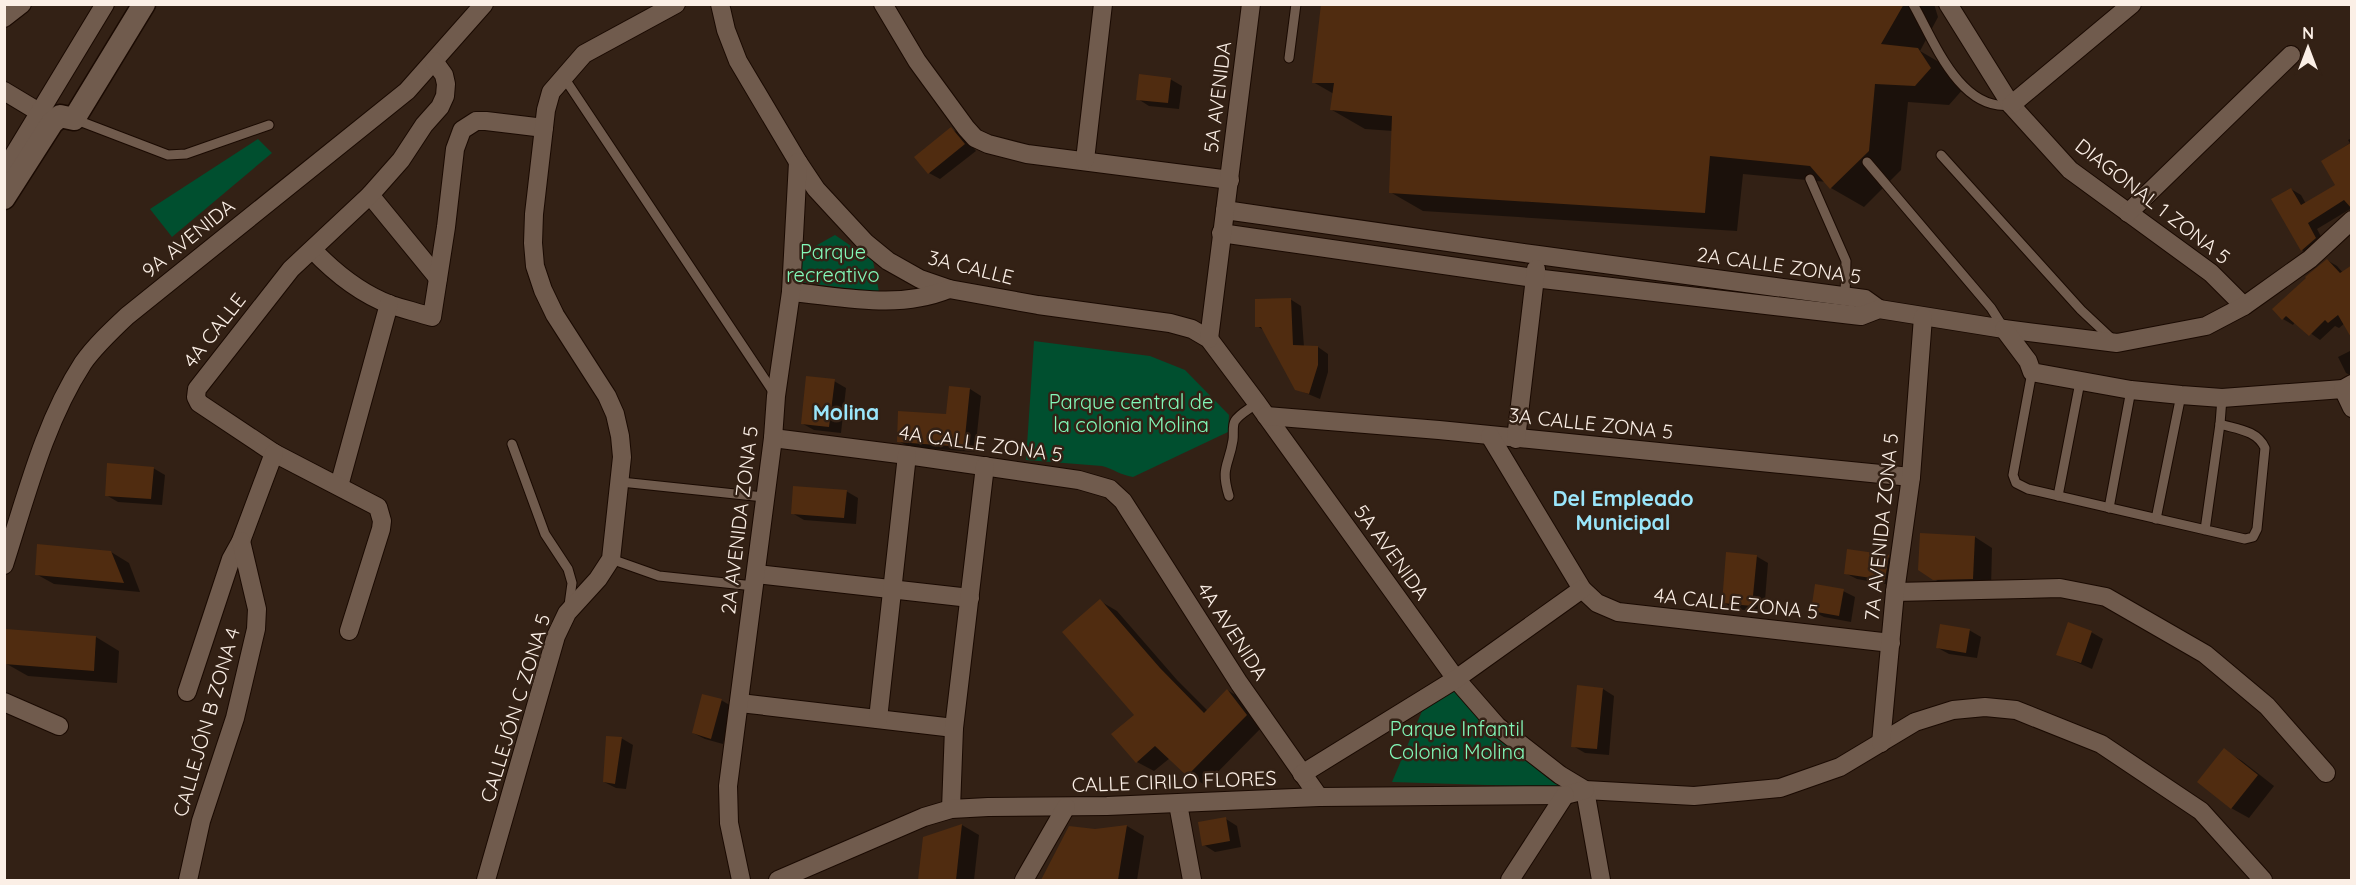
<svg xmlns="http://www.w3.org/2000/svg" width="2356" height="885" viewBox="0 0 2356 885" font-family="Quicksand,sans-serif">
  <style>
    .green { fill: #004f2f }
    .shadow { fill: #0007 }
    .building { fill: #502c10 }
    .lines { fill: none; stroke-linecap: round; stroke-linejoin: round }
    .service-casing { stroke: #1a0a02; stroke-width: 11 }
    .minor-casing { stroke: #1a0a02; stroke-width: 20 }
    .tertiary-casing { stroke: #1a0a02; stroke-width: 25 }
    .service { stroke: #705b4d; stroke-width: 9 }
    .minor { stroke: #705b4d; stroke-width: 18 }
    .tertiary { stroke: #705b4d; stroke-width: 22 }
    .labels { text-anchor: middle; dominant-baseline: central; stroke-width: 5; stroke-linejoin: round; paint-order: stroke }
    .street-label { font-size: 20px; fill: #fbefe6; stroke: #332115 }
    .park-label { font-size: 20px; fill: #83f9b9; stroke: #332115 }
    .neighbourhood-label { font-size: 21px; font-weight: bold; fill: #9ae6fb; stroke: #332115 }
  </style>
  <rect width="100%" height="100%" fill="#332115"/>
  <g class="green">
    <path d="M258 139 272 153 172 237 150 209Z"/>
    <path d="M835 235 873 261 879 292 798 282 801 254Z"/>
    <path d="M1034 341 1150 356 1185 370 1229 415 1228 432 1133 477C1120 475 1114 469 1102 466L1026 460Z"/>
    <path d="M1459 682 1579 788 1392 782 1425 704Z"/>
  </g>
  <g class="shadow">
    <path d="M1323 4H1934L1938 17 1920 51 1951 69 1964 88 1949 105 1908 102 1901 170 1864 207 1831 188 1827 182 1743 174 1737 231 1423 211 1390 192 1393 131 1365 129 1332 110 1334 94 1313 82Z"/>
    <path d="M1170 79 1182 86 1179 109 1149 106 1138 99Z"/>
    <path d="M951 129 963 135 976 151 940 179 929 173Z"/>
    <path d="M2352 138V208L2317 229 2325 244 2312 256 2302 250 2273 200 2291 189 2301 195 2306 204 2337 185 2323 161 2350 143 2348 140Z"/>
    <path d="M2327 260 2337 266 2343 273 2345 323 2339 328 2335 326 2320 340 2295 322 2293 325 2283 319Z"/>
    <path d="M1290 299 1301 306 1304 347H1318L1328 354V372L1320 399 1296 389 1265 331 1257 326Z"/>
    <path d="M2352 350V376L2346 373 2338 357Z"/>
    <path d="M834 381 846 388 841 433 814 430 803 424Z"/>
    <path d="M970 389 981 396 975 452 910 447 898 441 947 415Z"/>
    <path d="M153 468 165 475 162 505 118 502 106 495Z"/>
    <path d="M846 491 858 498 856 524 804 520 792 513Z"/>
    <path d="M1975 537 1992 548 1991 588 1952 589 1934 579Z"/>
    <path d="M111 552 129 563 140 592 54 584 36 574Z"/>
    <path d="M1756 556 1768 563 1764 612 1735 609 1723 602Z"/>
    <path d="M1888 557 1900 563 1897 586 1857 579 1845 573Z"/>
    <path d="M1843 591 1855 597 1851 622 1824 617 1812 611Z"/>
    <path d="M1100 601 1117 611 1177 680 1208 711 1227 690 1244 700 1263 726 1205 785 1188 775 1170 758 1154 771 1137 762 1136 715Z"/>
    <path d="M1969 630 1981 637 1977 658 1949 654 1938 648Z"/>
    <path d="M2091 632 2103 639 2092 669 2058 654Z"/>
    <path d="M96 637 119 651 117 683 28 676 5 663Z"/>
    <path d="M1603 689 1614 696 1609 755 1585 753 1573 746Z"/>
    <path d="M721 700 733 707 723 744 705 739 693 733Z"/>
    <path d="M621 738 633 745 626 789 616 788 604 782Z"/>
    <path d="M2224 750 2242 761 2274 786 2249 818 2231 808Z"/>
    <path d="M1226 819 1237 826 1241 847 1215 852 1204 845Z"/>
    <path d="M962 825 979 835 974 880H919L924 838Z"/>
    <path d="M1127 826 1144 836 1137 880H1043L1070 827 1095 831Z"/>
  </g>
  <g class="building">
    <path d="M1321 4H1904L1881 44 1918 48 1931 68 1915 86 1875 84 1869 151 1830 189 1810 166 1710 156 1705 213 1389 193 1392 116 1330 110 1334 83H1312Z"/>
    <path d="M1139 74 1171 78 1168 103 1136 100Z"/>
    <path d="M951 127 965 144 928 174 914 157Z"/>
    <path d="M2352 142V209L2344 200 2308 223 2316 238 2301 251 2271 199 2291 188 2301 205 2335 185 2321 161Z"/>
    <path d="M2327 259 2340 273 2352 265V339L2338 315 2328 323 2325 320 2309 336 2286 316 2282 320 2272 309 2306 278 2305 277Z"/>
    <path d="M1291 298 1293 345 1318 346V365L1309 394 1295 390 1261 327H1255V299Z"/>
    <path d="M806 376 835 379 829 427 801 424Z"/>
    <path d="M949 386 970 388 964 447 897 442 898 411 946 414Z"/>
    <path d="M107 463 154 467 151 499 105 496Z"/>
    <path d="M793 486 847 490 844 518 791 514Z"/>
    <path d="M1920 533 1975 536 1973 579 1933 580 1918 570Z"/>
    <path d="M37 544 111 551 124 583 35 575Z"/>
    <path d="M1847 549 1889 555 1885 580 1844 574Z"/>
    <path d="M1726 552 1757 555 1752 606 1722 603Z"/>
    <path d="M1815 584 1844 589 1839 616 1811 611Z"/>
    <path d="M1100 599 1160 668 1204 713 1227 689 1247 715 1187 776 1155 746 1136 763 1111 734 1134 715 1062 632Z"/>
    <path d="M2068 622 2092 631 2081 663 2056 655Z"/>
    <path d="M1940 624 1970 629 1966 653 1936 648Z"/>
    <path d="M6 629 96 636 94 671 4 664Z"/>
    <path d="M1577 685 1603 688 1597 749 1571 747Z"/>
    <path d="M702 694 722 699 711 739 692 733Z"/>
    <path d="M606 736 622 737 615 784 603 782Z"/>
    <path d="M2224 748 2258 775 2231 809 2197 782Z"/>
    <path d="M1226 817 1230 841 1202 846 1198 822Z"/>
    <path d="M962 824 956 880H918L923 837Z"/>
    <path d="M1127 825 1118 880H1041L1069 826 1095 829Z"/>
  </g>
  <g class="lines">
    <g class="service-casing">
      <g id="service">
        <path d="M1913 4C1934 41 1960 112 2011 105"/>
        <path d="M1289 58 1296 4"/>
        <path d="M563 76 774 393"/>
        <path d="M74 119 168 155 186 154 269 125"/>
        <path d="M1941 155 2081 310 2113 340"/>
        <path d="M1867 162 1991 308 2003 327"/>
        <path d="M1810 179 1846 261 1845 296"/>
        <path d="M2032 372 2013 475 2016 483 2028 489 2245 539 2253 537 2257 529 2265 448C2257 430 2236 429 2220 424L2205 530"/>
        <path d="M2220 424 2222 398"/>
        <path d="M512 444 545 534 568 569 572 583 569 605"/>
        <path d="M621 482 764 497"/>
        <path d="M1229 496C1220 467 1229 466 1233 440 1234 434 1232 426 1235 421 1239 414 1251 408 1257 403"/>
        <path d="M2058 496 2080 382"/>
        <path d="M2109 508 2131 390"/>
        <path d="M2156 519 2181 395"/>
        <path d="M611 559 659 576 754 586"/>
      </g>
    </g>
    <g class="minor-casing">
      <g id="minor">
        <path d="M720 4 726 30 738 61 798 162 816 189 840 215 866 243 888 261 920 279 949 289 1038 305 1170 323 1192 329 1209 339 1257 403 1456 679 1497 726 1560 775 1585 790 1694 796 1780 788 1840 767 1915 722 1953 710 1985 707 2016 710 2101 744 2201 811 2263 880"/>
        <path d="M883 4 917 61 966 128 975 138 988 144 1027 154 1230 180"/>
        <path d="M1948 4 2011 105 2070 170 2211 273 2244 306"/>
        <path d="M4 18 22 4"/>
        <path d="M4 91 39 112"/>
        <path d="M2011 105 2132 4"/>
        <path d="M1085 160 1103 4"/>
        <path d="M4 171 105 4"/>
        <path d="M370 195 438 278"/>
        <path d="M1225 210 1538 255 1865 299 1879 309"/>
        <path d="M2128 213 2291 55"/>
        <path d="M1221 233 1534 278 1861 316 1879 309 2004 329 2117 343 2206 326 2244 306 2310 259 2352 220"/>
        <path d="M313 250C334 272 362 294 391 305 404 309 419 313 432 317L446 227 455 149 462 130 476 121H486L544 128"/>
        <path d="M791 292C844 297 898 310 949 289"/>
        <path d="M2004 329 2028 361 2032 372 2131 390 2181 395 2222 398 2343 389 2352 384"/>
        <path d="M1209 339 1251 4"/>
        <path d="M2343 389 2352 408"/>
        <path d="M1266 416 1439 430 1911 477"/>
        <path d="M1490 436 1582 589 1597 603 1618 612 1891 643"/>
        <path d="M773 438 907 455 1079 480 1110 489 1123 501 1239 683 1319 797"/>
        <path d="M1516 439 1536 269"/>
        <path d="M339 486 389 304"/>
        <path d="M4 565C26 497 44 423 83 363 95 346 111 331 127 316L407 91 484 4"/>
        <path d="M756 574 970 598"/>
        <path d="M1895 592 2060 588 2106 597 2205 654 2267 706 2326 773"/>
        <path d="M349 631 381 529 382 521 378 507 274 453 199 403 196 397 197 389 291 269 370 195 401 160 424 125 440 107 445 96 446 84 444 75 434 61"/>
        <path d="M187 692 231 559 241 541 274 453"/>
        <path d="M4 702 59 726"/>
        <path d="M740 703 954 728"/>
        <path d="M878 719 907 455"/>
        <path d="M1881 743 1895 592 1911 477 1923 317"/>
        <path d="M1302 774 1456 679 1582 589"/>
        <path d="M1585 790 1601 880"/>
        <path d="M1178 804 1192 880"/>
        <path d="M951 809 954 728 985 466"/>
        <path d="M188 880 201 821 235 718 256 629 257 609 241 541"/>
        <path d="M486 880 556 636 567 613 598 579 611 559 622 457 620 436 615 414 607 396 555 315 543 290 535 266 533 243 534 214 546 110 551 92 584 54 676 4"/>
        <path d="M741 880 729 823 728 786 773 438 776 396 791 292 798 162"/>
        <path d="M778 880 924 817 951 809 988 807 1107 806 1319 797 1565 795 1585 790"/>
        <path d="M1024 880 1066 807"/>
        <path d="M1510 880 1565 795"/>
      </g>
    </g>
    <g class="tertiary-casing">
      <path id="tertiary" d="M4 198 52 123 60 116 74 119 144 4"/>
    </g>
    <use href="#service" class="service"/>
    <use href="#minor" class="minor"/>
    <use href="#tertiary" class="tertiary"/>
  </g>
  <g class="labels">
    <g class="street-label">
      <text transform="translate(1217 97) rotate(-83)">5A AVENIDA</text>
      <text transform="translate(2153 201) rotate(38)">DIAGONAL 1 ZONA 5</text>
      <text transform="translate(188 238) rotate(-39)">9A AVENIDA</text>
      <text transform="translate(1779 265) rotate(8)">2A CALLE ZONA 5</text>
      <text transform="translate(971 267) rotate(14)">3A CALLE</text>
      <text transform="translate(214 330) rotate(-52)">4A CALLE</text>
      <text transform="translate(1591 423) rotate(6)">3A CALLE ZONA 5</text>
      <text transform="translate(981 443) rotate(8)">4A CALLE ZONA 5</text>
      <text transform="translate(739 520) rotate(-83)">2A AVENIDA ZONA 5</text>
      <text transform="translate(1881 527) rotate(-84)">7A AVENIDA ZONA 5</text>
      <text transform="translate(1392 552) rotate(54)">5A AVENIDA</text>
      <text transform="translate(1736 603) rotate(6)">4A CALLE ZONA 5</text>
      <text transform="translate(1233 631) rotate(57)">4A AVENIDA</text>
      <text transform="translate(515 708) rotate(-73)">CALLEJÓN C ZONA 5</text>
      <text transform="translate(206 722) rotate(-74)">CALLEJÓN B ZONA 4</text>
      <text transform="translate(1174 781) rotate(-2)">CALLE CIRILO FLORES</text>
    </g>
    <g class="park-label">
      <text x="833" y="251">Parque<tspan x="833" dy="23">recreativo</tspan></text>
      <text x="1131" y="401">Parque central de<tspan x="1131" dy="23">la colonia Molina</tspan></text>
      <text x="1457" y="728">Parque Infantil<tspan x="1457" dy="23">Colonia Molina</tspan></text>
    </g>
    <g class="neighbourhood-label">
      <text x="846" y="412">Molina</text>
      <text x="1623" y="498">Del Empleado<tspan x="1623" dy="24">Municipal</tspan></text>
    </g>
  </g>
  <rect width="2356" height="885" fill="none" stroke="#fbefe6" stroke-width="12"/>
  <g transform="translate(2308 48)" stroke="#332115" stroke-width="4.5" paint-order="stroke">
  <path d="M0-4.5L10 22L0 15L-10 22Z" fill="#fbefe6"/>
  <text y="-9" font-size="16" font-weight="bold" text-anchor="middle" fill="#fbefe6">N</text>
  </g>
</svg>
